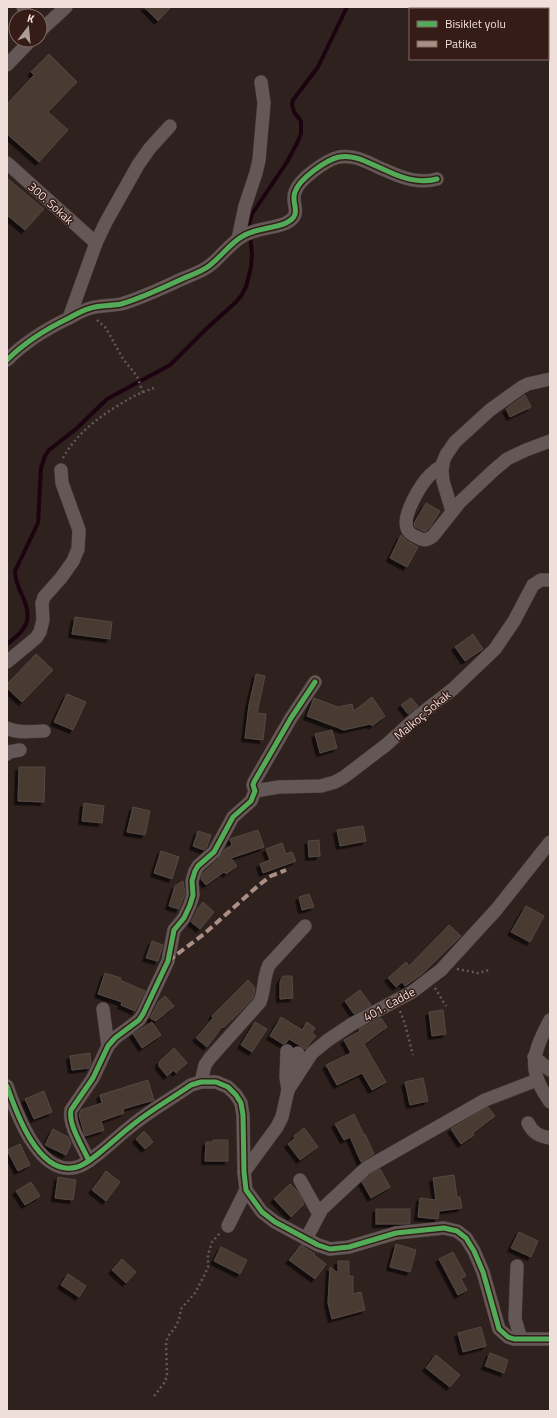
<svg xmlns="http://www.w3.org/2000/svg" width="557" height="1418" viewBox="0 0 557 1418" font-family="'Titillium Web',sans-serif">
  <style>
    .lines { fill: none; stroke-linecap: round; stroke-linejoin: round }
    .stream { stroke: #1d030f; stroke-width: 4 }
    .building { fill: #4a3b32; stroke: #534944; filter: url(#shadow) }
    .minor-casing { stroke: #493d3c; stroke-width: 14 }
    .path { stroke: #635957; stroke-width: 2.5; stroke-dasharray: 2 3; stroke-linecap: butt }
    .minor { stroke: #645856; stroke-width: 13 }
    .quiet { stroke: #ac8f84; stroke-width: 4; stroke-dasharray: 8 4; stroke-linecap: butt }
    .cycleway-casing { stroke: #351c17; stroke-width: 8 }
    .cycleway { stroke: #51ab58; stroke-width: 5 }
    .labels { text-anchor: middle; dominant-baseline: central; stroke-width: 3; stroke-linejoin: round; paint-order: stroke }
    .street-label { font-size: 12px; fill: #f0deda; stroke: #351c17 }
  </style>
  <defs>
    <filter id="shadow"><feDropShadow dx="-3.5" dy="3.5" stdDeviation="0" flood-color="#0009"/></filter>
  </defs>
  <rect width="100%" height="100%" fill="#2e211e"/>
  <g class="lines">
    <path class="stream" d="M7 644C28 629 33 618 22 595 18 587 15 580 15 571L38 523 41 468 45 456 49 450 76 429 107 399 170 365 205 330 236 302 241 296 246 287 251 267 252 254 249 225 252 214 287 162 297 143 301 134V121L294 112 292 104 293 100 318 67 347 7"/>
  </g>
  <g class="building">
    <path d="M144 7H171L158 21Z"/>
    <path d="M49 54 77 82 48 112 68 130 39 162 7 134V104L34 75 31 72Z"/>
    <path d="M7 178 44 209 25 230 7 215Z"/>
    <path d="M525 395 531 407 510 417 506 409Z"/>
    <path d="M426 503 440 511 430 527 425 532 415 527 414 523Z"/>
    <path d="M401 535 407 541 418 547 407 567 390 558Z"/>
    <path d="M75 617 112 622 110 639 72 634Z"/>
    <path d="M473 634 483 649 465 661 455 647Z"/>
    <path d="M36 654 53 670 22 702 7 688V684Z"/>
    <path d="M256 674 265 676 257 713 266 714 263 740 245 738 249 705Z"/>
    <path d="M67 694 86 702 73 730 54 722Z"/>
    <path d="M372 697 385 716 372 726 370 724 344 730 307 716 314 698 338 707 352 704 354 711Z"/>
    <path d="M411 698 418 706 408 714 401 705Z"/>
    <path d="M332 730 337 748 320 753 315 734Z"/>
    <path d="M19 767H45L44 802 18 801Z"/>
    <path d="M84 803 104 806 102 823 82 821Z"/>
    <path d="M133 807 150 811 145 835 127 832Z"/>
    <path d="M363 826 366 841 340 846 337 830Z"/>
    <path d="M258 830 264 847 231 858 237 866 226 874 224 872 206 885 201 879 202 874 219 858 224 850 232 845 230 839Z"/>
    <path d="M198 831 211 835 207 847 204 850 193 846Z"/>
    <path d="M319 840 320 856 309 857 308 841Z"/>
    <path d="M282 843 286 854 292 852 296 861 263 873 260 864 270 860 266 849Z"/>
    <path d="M161 851 179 857 172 879 154 873Z"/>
    <path d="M183 881 185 894 179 909 169 906 175 886Z"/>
    <path d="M309 894 314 907 302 910 299 897Z"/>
    <path d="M203 902 214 912 200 929 191 922 198 908Z"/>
    <path d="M526 906 544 916 530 942 511 932Z"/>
    <path d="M449 925 461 936 421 975 405 986 402 982 396 987 388 978 406 962 409 966Z"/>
    <path d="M152 941 163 945 158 961 146 958Z"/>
    <path d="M105 973 121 978 120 980 145 991 135 1011 121 1005 122 1002 98 994Z"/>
    <path d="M283 976H292L293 998 280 999V982Z"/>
    <path d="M248 980 255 988 253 998 240 1012 223 1028 222 1027 207 1047 196 1038 213 1018 212 1016Z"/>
    <path d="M360 990 371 1005 354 1014 345 1001Z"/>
    <path d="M165 996 174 1006 156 1021 150 1018 158 1002Z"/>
    <path d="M443 1010 446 1034 432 1036 429 1012Z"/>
    <path d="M281 1017 302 1030 307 1022 315 1028 312 1033 316 1036 305 1049 301 1046 289 1039 286 1043 283 1044 270 1036Z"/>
    <path d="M381 1018 387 1027 364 1044 386 1082 372 1090 362 1073 337 1085 326 1065 351 1053 344 1040 360 1031 359 1029Z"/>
    <path d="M152 1022 161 1035 142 1048 133 1034Z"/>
    <path d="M255 1022 267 1029 252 1052 241 1045Z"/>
    <path d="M174 1048 187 1063 176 1073 174 1070 167 1076 159 1066V1062Z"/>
    <path d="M90 1053 91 1063 89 1068 72 1070 70 1056Z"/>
    <path d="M423 1078 428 1101 410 1105 405 1082Z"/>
    <path d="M148 1080 154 1100 123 1109 124 1113 101 1121 104 1130 85 1136 79 1115 81 1110 102 1103 100 1095Z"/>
    <path d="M44 1091 52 1112 34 1119 25 1099Z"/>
    <path d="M488 1107 495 1116 473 1133 474 1135 461 1144 451 1129Z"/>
    <path d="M354 1114 364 1135 365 1134 374 1154 361 1162 350 1137 344 1140 335 1124Z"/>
    <path d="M304 1128 318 1147 300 1160 288 1144 295 1138 294 1136Z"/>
    <path d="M53 1129 68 1137 71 1144 66 1155 45 1145Z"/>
    <path d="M144 1131 153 1142 145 1149 136 1139Z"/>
    <path d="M213 1140H228V1161H205L206 1142H213Z"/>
    <path d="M20 1144 30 1165 18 1171 7 1150Z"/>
    <path d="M380 1169 390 1187 371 1198 362 1182 371 1174Z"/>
    <path d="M106 1171 120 1182 106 1201 92 1190Z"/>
    <path d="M454 1175 457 1197H460L462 1208 439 1211 438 1219 418 1217 420 1198 436 1200 433 1178Z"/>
    <path d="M58 1177 76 1180 73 1200 55 1198Z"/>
    <path d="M31 1182 40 1196 25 1205 16 1191Z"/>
    <path d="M290 1184 298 1192 304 1204 291 1217 274 1199Z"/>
    <rect x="376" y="1209" width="34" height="15"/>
    <path d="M519 1232 538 1241 531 1257 511 1248Z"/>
    <path d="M396 1244 416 1250 410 1272 390 1267Z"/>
    <path d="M301 1245 315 1254 314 1255 326 1264 315 1279 289 1260Z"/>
    <path d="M221 1247 247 1260 240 1274 214 1261Z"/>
    <path d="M453 1252 466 1276 461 1279 467 1290 458 1295 439 1259Z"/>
    <path d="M122 1259 136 1272 126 1283 112 1270Z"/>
    <path d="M338 1261H349V1276H353V1294L361 1292 365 1310 332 1319 328 1303 330 1267 338 1273Z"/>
    <path d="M68 1274 86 1286 79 1297 61 1285Z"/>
    <path d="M481 1327 486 1346 463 1352 458 1333Z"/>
    <path d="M490 1353 508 1360 504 1373 485 1366Z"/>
    <path d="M436 1355 460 1375 450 1387 426 1368Z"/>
  </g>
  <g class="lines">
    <g class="minor-casing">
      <g id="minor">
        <path d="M23 7 27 16"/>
        <path d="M40 31 66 7"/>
        <path d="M7 65 31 40"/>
        <path d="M7 163 96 243"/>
        <path d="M238 239 245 206 256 173 259 160 264 103 261 82"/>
        <path d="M69 318 96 243 106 222 138 165 150 148 170 126"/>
        <path d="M7 360C25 342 46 329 69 318 76 314 83 310 91 308 100 305 111 306 121 304 142 298 162 288 182 279 191 275 201 272 209 266 221 257 230 243 243 236 256 228 273 229 286 223 304 214 290 204 295 192 299 179 326 160 339 157 356 154 370 164 385 170 402 178 419 184 437 179"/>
        <path d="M443 465C438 468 434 471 430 475 421 484 402 515 407 528 408 533 414 536 419 538 424 541 428 540 433 536L460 502 494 470 507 459 526 450 550 441"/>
        <path d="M452 511 443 481 442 470 443 462 446 455 455 442 490 410 522 387 528 384 550 379"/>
        <path d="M7 662 36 638 40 632 43 620 42 603 44 597 61 578 73 561 78 549 79 530 62 483 61 470"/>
        <path d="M7 728C18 734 32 731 44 731"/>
        <path d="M7 754 8 752 20 750"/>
        <path d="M255 791 279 787 321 786 335 782 344 777 386 745 417 717 453 689 495 649 514 621 533 585 541 580H550"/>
        <path d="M103 1009 108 1046"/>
        <path d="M550 1020C532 1054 527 1070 550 1102"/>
        <path d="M287 1051 286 1077 288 1090"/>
        <path d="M298 1053 294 1064 298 1073"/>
        <path d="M534 1057 550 1070"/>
        <path d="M201 1082 205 1065 210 1058 260 1002C265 990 263 977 269 965L305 926"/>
        <path d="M7 1086C16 1112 39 1178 77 1167 90 1164 118 1136 130 1127 149 1111 171 1099 191 1085L201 1082H216L228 1087 236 1095 241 1103 243 1115 244 1172 246 1190 262 1212 275 1222 318 1245 330 1249 349 1247 396 1233 444 1228 457 1231 466 1238 474 1251 483 1272 499 1329 508 1337 514 1339H550"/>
        <path d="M528 1123C533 1133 539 1136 550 1138"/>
        <path d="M89 1161C83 1147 68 1125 71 1110L93 1078 108 1046 115 1038 139 1020 143 1014 168 961 174 930 184 918 190 905 193 895 192 881 195 871 198 866 214 852 233 817 251 801 255 791 253 785 254 782 291 718 315 682"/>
        <path d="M244 1172 277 1127 282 1117 288 1090 312 1053 328 1040 352 1024 412 992 441 970 496 910 550 842"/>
        <path d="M300 1180 319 1214"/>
        <path d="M228 1226 246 1190"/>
        <path d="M306 1239 322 1209 366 1168 485 1100 537 1080"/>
        <path d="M517 1266 515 1319 521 1339"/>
      </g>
    </g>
    <g class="path">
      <path d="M97 320 106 328 123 359 137 376 143 393"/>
      <path d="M63 458C77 432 104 413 129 399 137 394 146 391 154 388"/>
      <path d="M457 969 478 973 489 970"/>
      <path d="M435 988 446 1006"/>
      <path d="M400 1011 405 1024 413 1055"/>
      <path d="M154 1396 165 1382 167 1375 166 1343 168 1336 174 1329 179 1320 181 1309 195 1293 205 1274 208 1267V1255L212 1242 220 1233"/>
    </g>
    <use href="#minor" class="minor"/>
    <path class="quiet" d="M168 961 204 934 259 885 271 876 286 870"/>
    <g class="cycleway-casing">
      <g id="cycleway">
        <path d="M7 360C25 342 46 329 69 318 76 314 83 310 91 308 100 305 111 306 121 304 142 298 162 288 182 279 191 275 201 272 209 266 221 257 230 243 243 236 256 228 273 229 286 223 304 214 290 204 295 192 299 179 326 160 339 157 356 154 370 164 385 170 402 178 419 184 437 179"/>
        <path d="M7 1086C16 1112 39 1178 77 1167 90 1164 118 1136 130 1127 149 1111 171 1099 191 1085L201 1082H216L228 1087 236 1095 241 1103 243 1115 244 1172 246 1190 262 1212 275 1222 318 1245 330 1249 349 1247 396 1233 444 1228 457 1231 466 1238 474 1251 483 1272 499 1329 508 1337 514 1339H550"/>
        <path d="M89 1161C83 1147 68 1125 71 1110L93 1078 108 1046 115 1038 139 1020 143 1014 168 961 174 930 184 918 190 905 193 895 192 881 195 871 198 866 214 852 233 817 251 801 255 791 253 785 254 782 291 718 315 682"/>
      </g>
    </g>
    <use href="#cycleway" class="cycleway"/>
  </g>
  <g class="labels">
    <g class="street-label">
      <text transform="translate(51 203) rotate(42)">300. Sokak</text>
      <text transform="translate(422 715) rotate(-40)">Malkoç Sokak</text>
      <text transform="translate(389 1004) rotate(-29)">401. Cadde</text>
    </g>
  </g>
  <rect width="557" height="1418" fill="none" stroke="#f0deda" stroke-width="16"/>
  <rect x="409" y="8" width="140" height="52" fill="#351c17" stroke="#806a65"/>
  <rect x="417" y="21" width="20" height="6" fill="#51ab58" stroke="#806a65"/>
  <text x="445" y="28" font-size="12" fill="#f0deda">Bisiklet yolu</text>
  <rect x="417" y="41" width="20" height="6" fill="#ac8f84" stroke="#806a65"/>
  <text x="445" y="48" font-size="12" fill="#f0deda">Patika</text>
  <g transform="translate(28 28) rotate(16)"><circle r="19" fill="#351c17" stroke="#806a65"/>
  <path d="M0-3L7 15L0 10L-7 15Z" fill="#ac9c98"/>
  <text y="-6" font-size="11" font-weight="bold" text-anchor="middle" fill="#f0deda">K</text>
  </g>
</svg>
